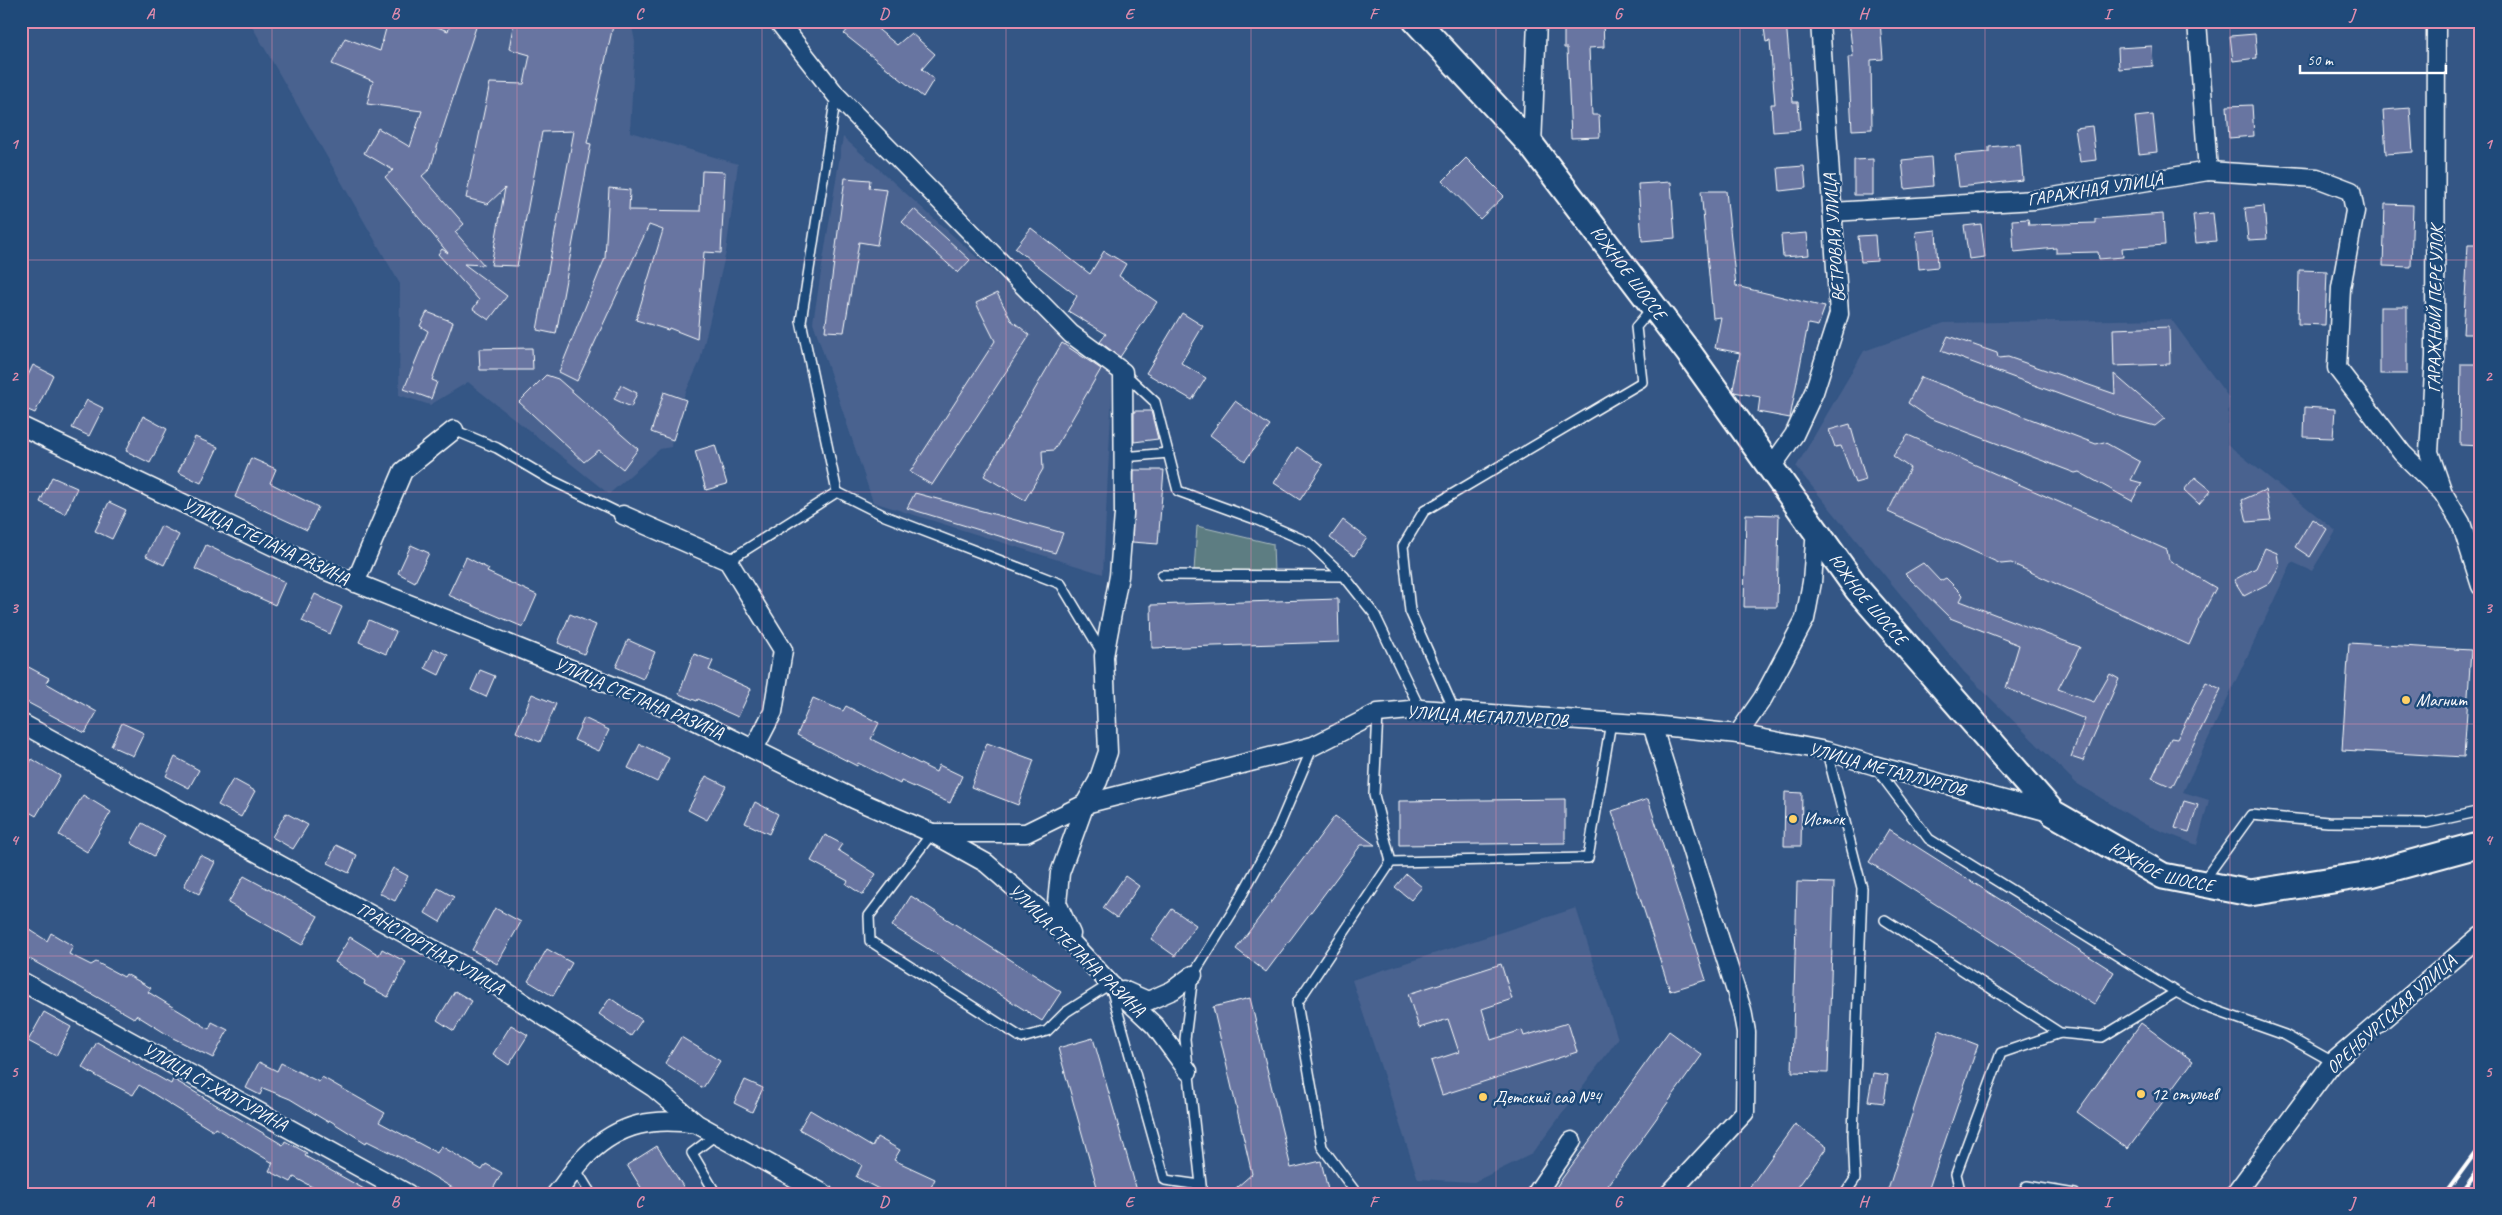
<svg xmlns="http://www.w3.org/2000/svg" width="2502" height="1215" viewBox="0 0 2502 1215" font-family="Caveat,sans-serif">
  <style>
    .built { fill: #48628f }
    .green { fill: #5d7d82; stroke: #aebec0 }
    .building { fill: #6875a1; stroke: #fff }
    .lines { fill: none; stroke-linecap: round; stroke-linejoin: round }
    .lane-casing { stroke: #fff; stroke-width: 12 }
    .street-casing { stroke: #fff; stroke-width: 21 }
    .secondary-casing { stroke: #fff; stroke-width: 29 }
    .lane { stroke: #1f4a7a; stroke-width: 9 }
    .street { stroke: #1f4a7a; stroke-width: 18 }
    .secondary { stroke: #1f4a7a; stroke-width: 25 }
    .rail { stroke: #fff; stroke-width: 4 }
    .grid { fill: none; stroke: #e08cad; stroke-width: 1; stroke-opacity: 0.55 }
    .poi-dot { fill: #ffd166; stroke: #1f4a7a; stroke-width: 2 }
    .labels { text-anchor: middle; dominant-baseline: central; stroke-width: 5; stroke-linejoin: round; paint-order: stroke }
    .street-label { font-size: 18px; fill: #fff; stroke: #1f4a7a }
    .poi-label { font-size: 18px; fill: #fff; stroke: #1f4a7a; text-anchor: start }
    .neatline { fill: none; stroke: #e08cad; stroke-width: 2 }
    .grid-label { font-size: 16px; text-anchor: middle; font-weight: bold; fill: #e08cad }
  </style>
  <rect width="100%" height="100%" fill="#345685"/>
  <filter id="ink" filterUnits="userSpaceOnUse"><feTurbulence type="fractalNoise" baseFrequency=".02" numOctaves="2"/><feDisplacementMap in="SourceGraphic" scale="10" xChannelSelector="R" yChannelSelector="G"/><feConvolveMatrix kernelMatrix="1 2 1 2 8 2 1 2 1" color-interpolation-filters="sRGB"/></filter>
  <g filter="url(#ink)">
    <g class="built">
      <path d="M249 21H631L635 42 630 132 738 164 726 252 700 361 674 418 671 447 660 449 609 494 468 382 430 405 399 395 400 284Z"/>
      <path d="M843 137 1067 338 1113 372 1103 574 873 502 813 322Z"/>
      <path d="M2171 319 2229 398 2227 444 2336 531 2312 571 2292 562 2183 792 2209 800 2197 845 2146 825 2076 783 1964 672 1796 467 1864 351 1944 323Z"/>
      <path d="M1576 908 1618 1039 1532 1154 1474 1182 1418 1179 1352 980Z"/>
    </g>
    <path class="green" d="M1197 526 1273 544 1274 572 1194 571Z"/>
    <g class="building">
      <path d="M388 21H421L448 31 451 21H478L430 169 422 176 464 224 455 232 484 265 464 264 507 296 489 320 473 309 479 300 438 254 442 249 448 253 385 177 393 170 364 153 378 128 410 147 422 111 367 104 373 81 332 64 345 38 380 51Z"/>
      <path d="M514 21H597L613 26 587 143 591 144 556 334 537 330 574 131 542 132 517 266 491 265 505 188 488 204 466 198 490 83 524 84 530 55 509 49Z"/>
      <path d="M855 21H868L897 45 911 33 935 54 922 69 934 79 923 97 844 34Z"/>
      <path d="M1564 21H1603L1604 47 1589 48 1592 115H1599L1600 137 1571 138 1567 48H1564Z"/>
      <path d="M1763 21H1786L1793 102H1798L1800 130 1773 132 1771 104H1775L1770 41 1766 42Z"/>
      <path d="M1849 21H1880L1883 59 1871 60 1872 129 1852 130 1848 57H1853Z"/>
      <path d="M2255 34 2257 58 2233 61 2230 36Z"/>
      <path d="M2152 46 2153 66 2119 69 2118 48Z"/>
      <path d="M2252 105 2254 136 2229 138 2227 106Z"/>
      <path d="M2410 108 2413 152 2386 154 2383 110Z"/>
      <path d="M2153 115 2157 152 2139 154 2135 117Z"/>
      <path d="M2092 126 2096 160 2080 162 2075 128Z"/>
      <path d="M2020 144 2023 180 1959 187 1955 155 1989 152V147Z"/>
      <path d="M1931 157 1933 186 1905 189 1902 160Z"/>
      <path d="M1466 158 1504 196 1480 219 1443 181Z"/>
      <path d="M1873 159V195H1854V160Z"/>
      <path d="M1804 166 1806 188 1780 191 1778 168Z"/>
      <path d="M702 171 725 172 721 253 704 252 697 339 669 328 668 330 636 320 663 230 649 225 577 381 559 372 605 258 609 188 630 190 629 210 700 211Z"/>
      <path d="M845 178 870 180 869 188 887 190 877 245 859 242 844 332 825 331Z"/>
      <path d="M1671 182 1675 238 1642 241 1638 184Z"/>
      <path d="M1701 191H1726L1736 286 1825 307 1818 326 1808 324 1790 418 1758 412 1760 397 1734 392 1733 389 1740 353 1715 348 1721 317 1713 318Z"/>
      <path d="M2385 204 2413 205 2411 267 2383 266Z"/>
      <path d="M2264 206 2267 239 2248 240 2245 208Z"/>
      <path d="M914 209 970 260 958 273 902 222Z"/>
      <path d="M2213 213 2216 241 2196 243 2193 215Z"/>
      <path d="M2163 214 2165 245 2122 248 2123 257 2099 259 2098 252 2056 253V248L2014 252 2012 220 2028 219 2029 225 2095 223V219Z"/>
      <path d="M1981 224 1985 257 1969 259 1964 226Z"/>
      <path d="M1031 228 1090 274 1104 251 1126 264 1119 276 1157 302 1120 357 1100 342 1106 334 1068 311 1077 296 1015 248Z"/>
      <path d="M1936 230 1938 267 1919 269 1916 232Z"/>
      <path d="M1807 233 1809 255 1783 257 1781 235Z"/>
      <path d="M1875 235 1877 261 1861 262 1858 236Z"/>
      <path d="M2468 244H2481V334H2463Z"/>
      <path d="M2299 270 2327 271 2325 325 2298 324Z"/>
      <path d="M997 293 1011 320 1030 335 932 485 910 472 995 341 976 303Z"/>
      <rect x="2380" y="307" width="27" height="67"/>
      <path d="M427 312 453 322 432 380 437 382 431 399 404 389 428 331 420 326Z"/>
      <path d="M1182 313 1203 326 1181 363 1206 378 1192 400 1146 373Z"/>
      <path d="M2169 327 2170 364 2114 366 2113 329Z"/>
      <path d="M1948 336 1997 353 1998 358 2008 357 2115 394 2114 374 2165 418 2155 426 2119 416 1941 351Z"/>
      <path d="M1062 343 1101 369 1054 450 1042 451 1043 469 1025 500 984 476Z"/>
      <path d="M532 348 533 370H480L479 349Z"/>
      <path d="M2461 364H2481V446L2460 445Z"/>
      <path d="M33 365 53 375 35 413 21 407V390Z"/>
      <path d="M546 375 558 379 638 449 623 469 599 450 584 462 519 402Z"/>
      <path d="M1921 377 2096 444 2104 442 2140 462 2131 480 2142 483 2132 501 2079 472 2075 473 1930 418 1908 403Z"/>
      <path d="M621 385 637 393 631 407 614 399Z"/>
      <path d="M664 392 686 400 673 440 651 432Z"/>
      <path d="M87 400 103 408 89 436 72 428Z"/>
      <path d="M1235 401 1270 426 1245 461 1210 435Z"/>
      <path d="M2305 407 2335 409 2333 438 2304 437Z"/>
      <path d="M1134 411H1151L1158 439 1134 442Z"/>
      <path d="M143 416 167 429 150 463 126 451Z"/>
      <path d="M1850 424 1866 480 1855 483 1841 446 1835 447 1829 430Z"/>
      <path d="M1908 435 2167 550 2169 560 2216 588 2198 622 2199 623 2189 645 2011 563 2001 564 1888 512 1910 468 1893 456Z"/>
      <path d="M195 437 218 447 201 483 178 472Z"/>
      <path d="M715 445 727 484 706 490 695 451Z"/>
      <path d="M1297 447 1323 465 1300 500 1274 483Z"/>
      <path d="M251 458 276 469 270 483 318 507 307 530 235 497Z"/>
      <path d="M1134 470H1164L1158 544 1132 542Z"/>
      <path d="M52 477 77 488 65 514 40 502Z"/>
      <path d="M2195 477 2211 490 2199 504 2184 490Z"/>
      <path d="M2265 490 2271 520 2247 522 2242 500Z"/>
      <path d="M915 493 1038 526 1063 533 1055 553 907 508Z"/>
      <path d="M109 502 126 510 112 539 95 531Z"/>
      <path d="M1746 514 1779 515 1777 607H1744Z"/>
      <path d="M2312 519 2327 529 2310 557 2295 547Z"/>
      <path d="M1343 520 1367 538 1354 556 1330 538Z"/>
      <path d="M161 526 179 535 164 565 146 556Z"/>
      <path d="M206 545 285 582 275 605 195 569Z"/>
      <path d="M411 545 429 553 415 582 398 573Z"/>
      <path d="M2265 548 2277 553 2279 566 2271 582 2244 596 2234 580 2256 568Z"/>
      <path d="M466 557 489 569 487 572 537 595 523 627 448 595Z"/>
      <path d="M1923 563 1940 581 1946 578 1963 595 1960 601 2080 647 2058 689 2094 702 2110 674 2119 679 2083 761 2071 757 2085 719 2006 688 2019 645 1950 618 1905 574Z"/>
      <path d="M315 594 342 607 330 634 302 621Z"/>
      <path d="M1338 599 1339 642 1152 648 1151 605Z"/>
      <path d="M570 614 596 625 584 654 558 643Z"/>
      <path d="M369 620 396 632 386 654 359 642Z"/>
      <path d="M628 640 655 652 643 679 616 667Z"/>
      <path d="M2349 643 2471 650 2464 757 2342 750Z"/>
      <path d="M434 648 448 655 439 675 425 668Z"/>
      <path d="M694 654 713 661 709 670 751 689 738 717 698 699 697 701 679 694Z"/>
      <path d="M21 663 49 678 46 683 97 712 85 733 21 699Z"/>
      <path d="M480 670 495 676 486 697 471 690Z"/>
      <path d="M2206 682 2221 689 2172 787 2152 778 2171 738 2177 739Z"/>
      <path d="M532 694 556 704 540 742 516 732Z"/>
      <path d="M813 698 843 711 846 706 879 723 871 739 936 772 939 765 962 776 950 803 901 781 900 784 858 763 857 766 797 735Z"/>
      <path d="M584 718 609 730 599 751 574 740Z"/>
      <path d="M122 723 144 733 133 756 111 746Z"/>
      <path d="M987 743 1034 760 1018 805 971 787Z"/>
      <path d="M640 744 669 758 657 782 628 768Z"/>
      <path d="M175 757 199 770 189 788 166 776Z"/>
      <path d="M32 759 60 776 36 816 21 807V778Z"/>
      <path d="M706 776 726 786 707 820 688 810Z"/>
      <path d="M233 779 255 791 241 817 218 805Z"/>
      <path d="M1785 792 1802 793 1801 846H1784Z"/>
      <path d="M83 795 111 812 87 852 59 835Z"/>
      <path d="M1565 799V843L1399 845V801Z"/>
      <path d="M1648 799 1706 980 1670 991 1612 811Z"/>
      <path d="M2184 801 2198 805 2189 832 2175 828Z"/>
      <path d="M755 802 778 814 769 834 745 823Z"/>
      <path d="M286 813 308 825 293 849 272 837Z"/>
      <path d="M1335 816 1375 845H1361L1266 972 1236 949Z"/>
      <path d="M142 823 165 836 154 856 131 843Z"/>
      <path d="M1889 829 2114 972 2094 1005 1869 862Z"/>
      <path d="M825 835 842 844 838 850 876 874 863 895 846 884 848 881 811 861Z"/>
      <path d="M336 845 357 855 349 873 328 863Z"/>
      <path d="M200 855 215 862 199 894 184 886Z"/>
      <path d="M393 868 408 876 395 901 379 893Z"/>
      <path d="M1406 874 1422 887 1411 900 1395 887Z"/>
      <path d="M244 876 318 916 302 945 228 903Z"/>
      <path d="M1125 876 1139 886 1117 918 1103 908Z"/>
      <path d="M1797 882 1834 883 1828 1073 1792 1072Z"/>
      <path d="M438 888 454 897 440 922 425 913Z"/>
      <path d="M911 896 1061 992 1042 1021 892 926Z"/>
      <path d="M495 908 521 922 497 964 472 950Z"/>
      <path d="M1172 909 1196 925 1175 956 1151 939Z"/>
      <path d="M21 924 47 941 51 933 73 946 69 954 91 965 96 962 124 977 126 974 151 988 148 992 209 1029 212 1022 228 1030 213 1058 173 1038 136 1015 134 1018 21 954Z"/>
      <path d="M350 937 379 955 382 949 406 962 388 997 364 984 365 981 335 962Z"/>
      <path d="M547 949 572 963 553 996 528 981Z"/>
      <path d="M1501 964 1512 999 1482 1009 1491 1040 1522 1030 1524 1036 1568 1023 1577 1052 1442 1095 1431 1061 1459 1052 1448 1019 1419 1028 1408 994Z"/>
      <path d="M455 991 472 1001 454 1031 437 1020Z"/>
      <path d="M610 998 642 1020 631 1036 599 1014Z"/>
      <path d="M1250 998 1291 1168 1321 1161 1329 1194H1229L1252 1174 1213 1007Z"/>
      <path d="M44 1012 71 1027 56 1056 28 1041Z"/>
      <path d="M2141 1023 2193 1061 2128 1149 2077 1112Z"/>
      <path d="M511 1025 528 1035 509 1065 493 1054Z"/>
      <path d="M1939 1030 1978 1045 1927 1194H1899L1888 1190Z"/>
      <path d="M1669 1031 1702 1055 1602 1194H1551Z"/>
      <path d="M681 1037 720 1061 703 1088 665 1063Z"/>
      <path d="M1093 1038 1138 1194H1099L1058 1048Z"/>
      <path d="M97 1042 171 1084 173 1079 283 1145 285 1141 307 1153 305 1156 373 1194H325L294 1177 291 1182 269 1171 273 1163 215 1128 213 1131 139 1085 133 1095 98 1077 82 1067Z"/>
      <path d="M259 1062 277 1071 281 1063 319 1082 322 1077 385 1113 379 1122 437 1153 441 1146 482 1170 486 1164 502 1173 490 1194H463L407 1161 367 1141 366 1143 329 1120 328 1122 290 1099 263 1088 260 1095 246 1088Z"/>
      <path d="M1873 1073 1888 1075 1884 1103 1868 1101Z"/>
      <path d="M745 1080 763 1088 752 1112 734 1103Z"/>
      <path d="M810 1110 872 1147 877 1137 900 1150 894 1160 935 1179 928 1194H888L856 1177 862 1165 799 1129Z"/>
      <path d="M1795 1124 1827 1147 1793 1194H1745Z"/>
      <path d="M657 1146 688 1194H645L627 1165Z"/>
    </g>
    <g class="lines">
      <g class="lane-casing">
        <g id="lane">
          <path d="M1124 373 1155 402 1178 491 1255 519 1308 542 1344 576"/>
          <path d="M454 430 497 448 551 480 623 515"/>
          <path d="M1123 457 1169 453"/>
          <path d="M837 492 885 516 1061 584 1103 654"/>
          <path d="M728 561 837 492 801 321 836 95"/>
          <path d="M1162 575 1344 576 1375 615 1420 709"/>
          <path d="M1455 712 1410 611 1403 546 1424 511 1642 382 1636 327 1652 308"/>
          <path d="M1378 713 1374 795 1391 862"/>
          <path d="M1827 752 1862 888 1853 1135 1855 1179 1845 1194"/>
          <path d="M1875 767 1929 839 2176 992"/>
          <path d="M932 833 869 916 870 941 1022 1038 1047 1031 1066 1012 1110 984 1165 1180 1200 1185"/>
          <path d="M2204 880 2251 815 2328 822 2427 823 2481 811"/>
          <path d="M1885 920 2060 1033 2102 1037 2176 992 2203 1006 2285 1035 2333 1062"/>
          <path d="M576 1170 591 1194"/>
          <path d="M716 1194 692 1153 717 1134"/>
          <path d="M1202 1194 1185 1039 1193 975 1233 911 1276 833 1313 746"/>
          <path d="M1357 1194 1322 1147 1297 1003 1391 862 1588 858 1611 722"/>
          <path d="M1961 1194 1956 1174 2001 1053 2060 1033"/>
          <path d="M2022 1194 2027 1186 2075 1194"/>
        </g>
      </g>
      <g class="street-casing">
        <g id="street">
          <path d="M778 21 836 95 1071 334 1123 372 1124 514 1119 576 1104 656 1108 752 1098 781 1085 804 1060 873 1057 903 1071 934"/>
          <path d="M2197 21 2208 171"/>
          <path d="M2436 21 2435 357 2429 452 2443 493 2461 523 2481 586"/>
          <path d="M1532 146 1537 21"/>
          <path d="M1832 212 2035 200 2208 171 2317 178 2351 191 2355 211 2341 288 2337 368 2402 453 2443 493"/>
          <path d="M21 426 319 568 678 712 854 799 932 833 986 863 1048 917 1110 984 1155 1026 1188 1071"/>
          <path d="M1770 469 1794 435 1814 392 1839 314 1820 21"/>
          <path d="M623 515 728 561 783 650 773 712 754 749"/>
          <path d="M355 583 403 471 454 430"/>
          <path d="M21 723 482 976 654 1088 697 1124 824 1194"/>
          <path d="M1652 725 1742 1010 1746 1032 1745 1112 1669 1194"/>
          <path d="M1738 734 1763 698 1805 619 1812 582 1816 529"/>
          <path d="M933 833H1026L1085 804 1313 746 1378 713 1420 709 1652 725 1738 734 1826 751 1873 765 2053 813"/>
          <path d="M21 981 408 1194"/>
          <path d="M1123 990 1148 1001 1173 990 1193 975"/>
          <path d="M556 1194C567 1181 576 1165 588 1154 620 1123 655 1117 696 1124"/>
          <path d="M1536 1194 1572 1141"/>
          <path d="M2235 1194 2333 1062 2481 935"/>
        </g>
      </g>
      <g class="secondary-casing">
        <g id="secondary">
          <path id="s1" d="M1416 21 1532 146 1689 353 1858 590 2053 813 2163 876 2250 893 2371 874 2481 844"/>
        </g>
      </g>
      <use href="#lane" class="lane"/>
      <use href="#street" class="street"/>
      <use href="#secondary" class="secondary"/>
      <g class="rail">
        <path d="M2445 1194 2481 1145"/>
        <path d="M2460 1194 2481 1166"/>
      </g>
    </g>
  </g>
  <path class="grid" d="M272 21V1194M517 21V1194M762 21V1194M1006 21V1194M1251 21V1194M1496 21V1194M1740 21V1194M1985 21V1194M2230 21V1194M21 260H2481M21 492H2481M21 724H2481M21 956H2481"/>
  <g class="poi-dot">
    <circle cx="2406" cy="700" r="5"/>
    <circle cx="1793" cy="819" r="5"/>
    <circle cx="2141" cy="1094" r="5"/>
    <circle cx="1483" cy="1097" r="5"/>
  </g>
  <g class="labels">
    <g class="street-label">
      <text transform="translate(2095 189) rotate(-9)">ГАРАЖНАЯ УЛИЦА</text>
      <text transform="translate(1834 238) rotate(-94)">ВЕТРОВАЯ УЛИЦА</text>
      <text stroke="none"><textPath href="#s1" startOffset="330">ЮЖНОЕ ШОССЕ</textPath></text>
      <text transform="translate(2435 309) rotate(-89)">ГАРАЖНЫЙ ПЕРЕУЛОК</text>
      <text transform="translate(266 541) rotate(25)">УЛИЦА СТЕПАНА РАЗИНА</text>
      <text stroke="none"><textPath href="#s1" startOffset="735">ЮЖНОЕ ШОССЕ</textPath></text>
      <text transform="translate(639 698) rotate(23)">УЛИЦА СТЕПАНА РАЗИНА</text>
      <text transform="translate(1487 716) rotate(3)">УЛИЦА МЕТАЛЛУРГОВ</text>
      <text transform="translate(1887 769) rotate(15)">УЛИЦА МЕТАЛЛУРГОВ</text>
      <text stroke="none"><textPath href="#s1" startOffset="1140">ЮЖНОЕ ШОССЕ</textPath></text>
      <text transform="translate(430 948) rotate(30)">ТРАНСПОРТНАЯ УЛИЦА</text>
      <text transform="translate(1077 950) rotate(44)">УЛИЦА СТЕПАНА РАЗИНА</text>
      <text transform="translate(2391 1014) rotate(-42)">ОРЕНБУРГСКАЯ УЛИЦА</text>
      <text transform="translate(215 1087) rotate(29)">УЛИЦА СТ.ХАЛТУРИНА</text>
    </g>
    <g class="poi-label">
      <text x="2416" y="700">Магнит</text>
      <text x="1803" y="819">Исток</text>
      <text x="2151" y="1094">12 стульев</text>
      <text x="1493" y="1097">Детский сад №4</text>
    </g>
  </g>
  <rect width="2502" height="1215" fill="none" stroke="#1f4a7a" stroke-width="55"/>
  <path d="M2300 65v8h146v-8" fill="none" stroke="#ffffff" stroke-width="2.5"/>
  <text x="2307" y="65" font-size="15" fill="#ffffff" stroke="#1f4a7a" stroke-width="4" paint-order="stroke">50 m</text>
  <rect x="28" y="28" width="2446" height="1160" class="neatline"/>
  <g class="grid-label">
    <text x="150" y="19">A</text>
    <text x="395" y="19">B</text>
    <text x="639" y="19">C</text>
    <text x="884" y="19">D</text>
    <text x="1129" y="19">E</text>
    <text x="1373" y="19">F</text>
    <text x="1618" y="19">G</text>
    <text x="1863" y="19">H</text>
    <text x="2107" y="19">I</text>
    <text x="2352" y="19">J</text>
    <text x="14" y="149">1</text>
    <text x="2488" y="149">1</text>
    <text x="14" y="381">2</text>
    <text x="2488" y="381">2</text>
    <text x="14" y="613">3</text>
    <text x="2488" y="613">3</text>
    <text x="14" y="845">4</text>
    <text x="2488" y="845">4</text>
    <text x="14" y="1077">5</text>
    <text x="2488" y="1077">5</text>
    <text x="150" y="1207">A</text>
    <text x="395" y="1207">B</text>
    <text x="639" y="1207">C</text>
    <text x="884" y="1207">D</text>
    <text x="1129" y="1207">E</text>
    <text x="1373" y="1207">F</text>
    <text x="1618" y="1207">G</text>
    <text x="1863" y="1207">H</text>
    <text x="2107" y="1207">I</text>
    <text x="2352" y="1207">J</text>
  </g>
</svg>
